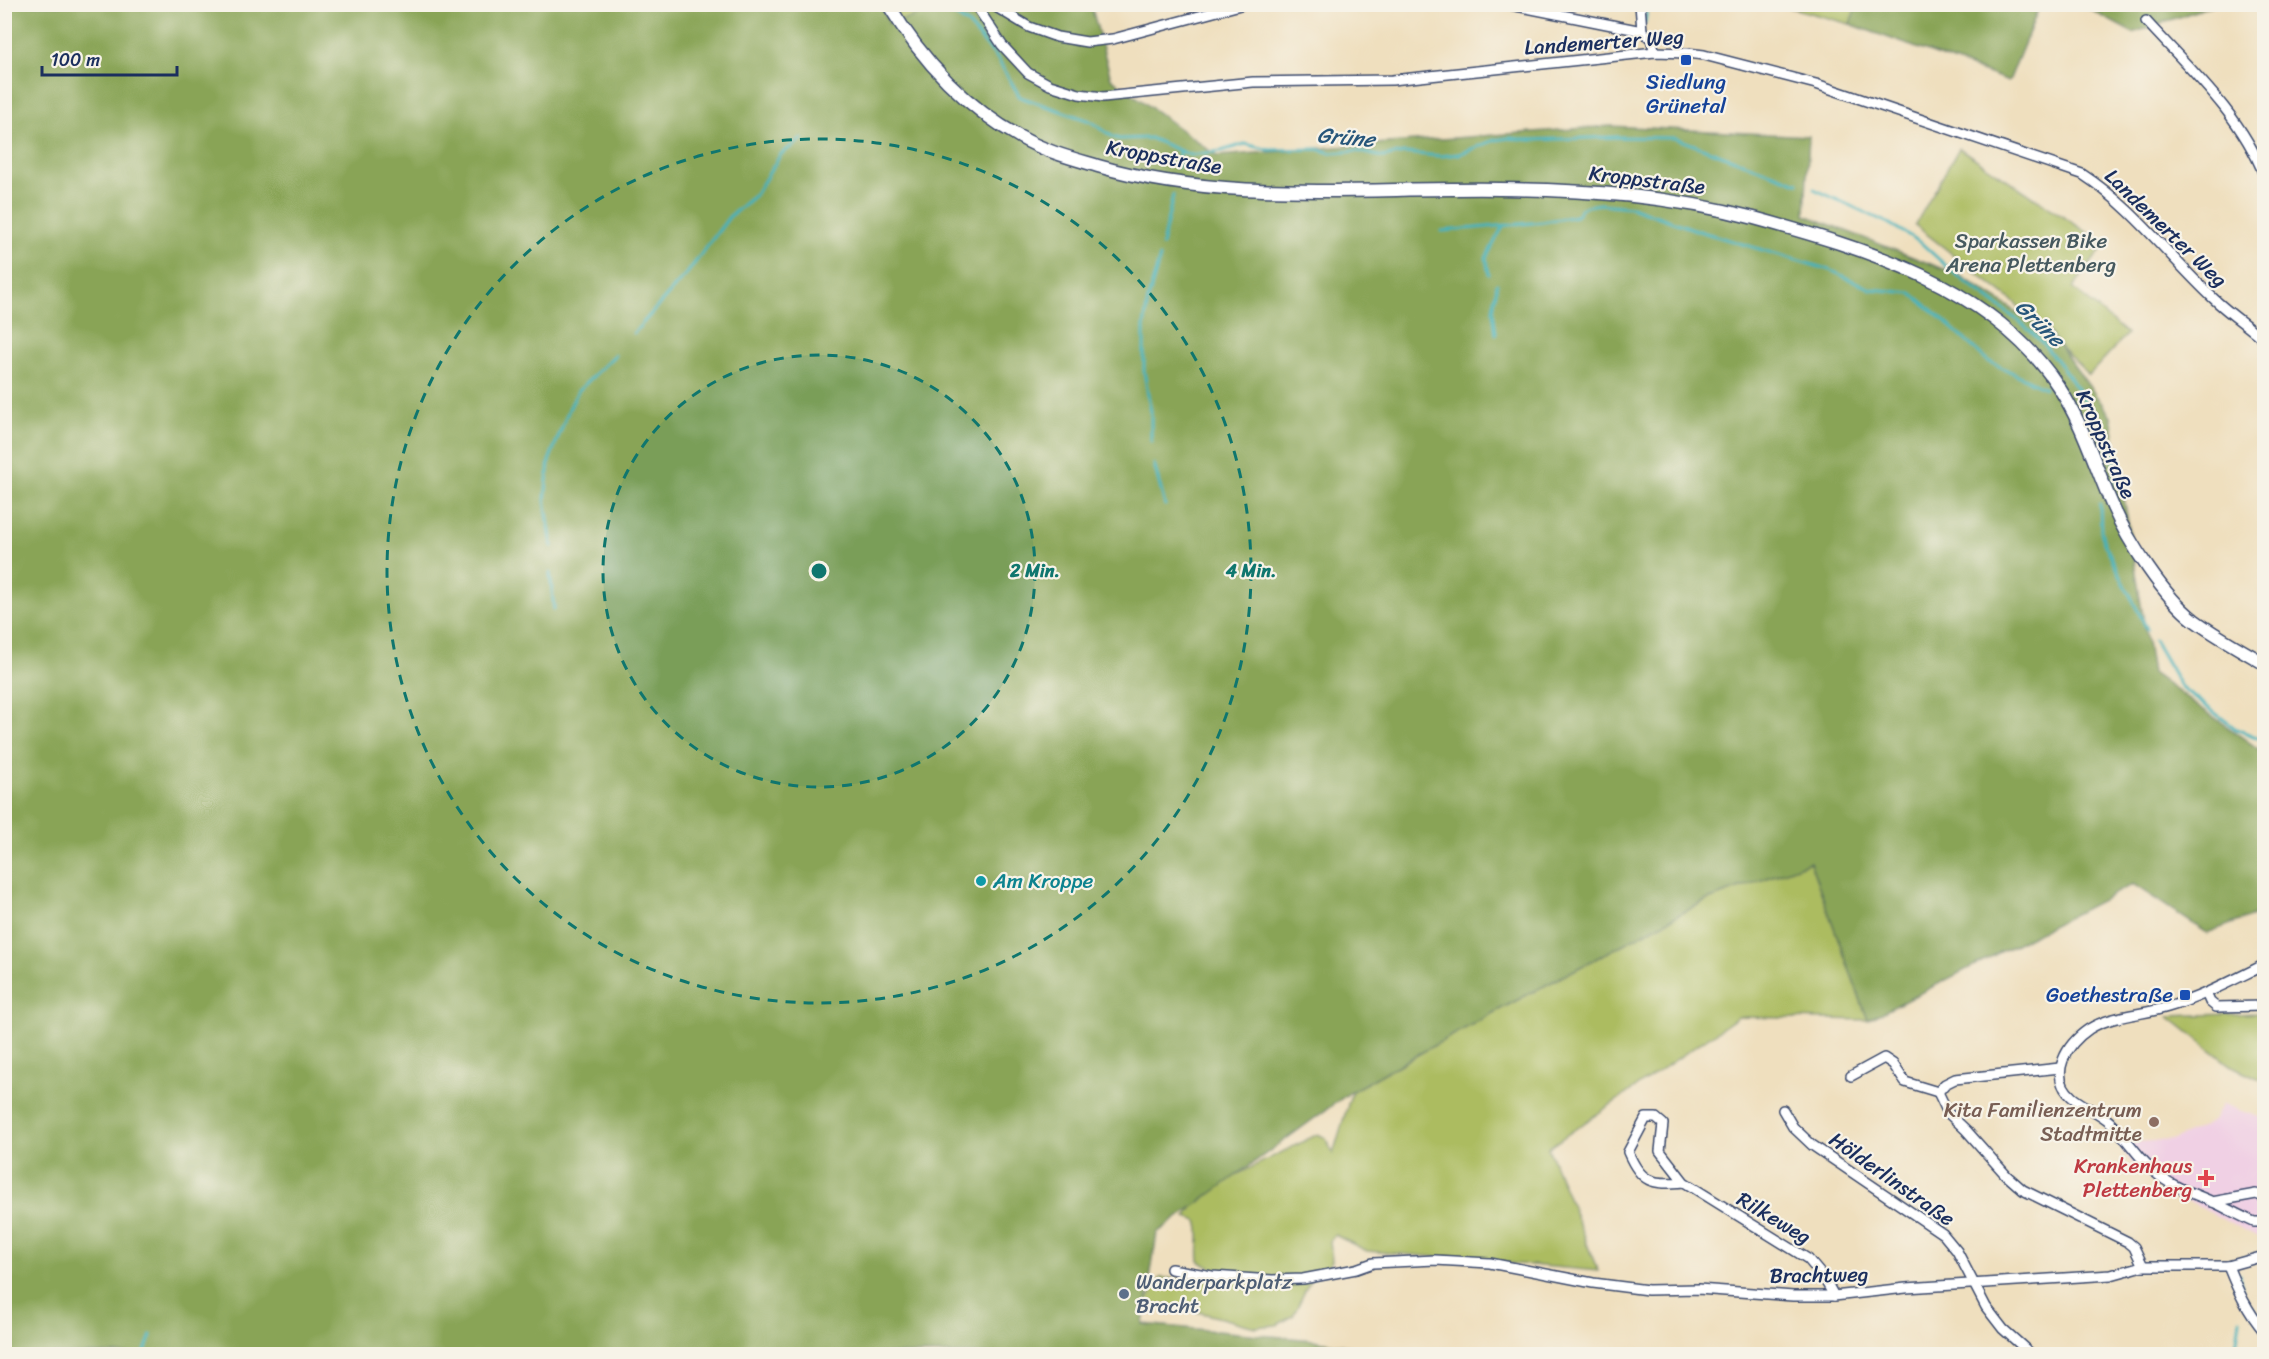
<svg xmlns="http://www.w3.org/2000/svg" width="2269" height="1359" viewBox="0 0 2269 1359" font-family="Sriracha,sans-serif">
  <style>
    .built { fill: #f0d0e4 }
    .green { fill: #acbc60; stroke: #64765f; stroke-width: 1.5 }
    .forest { fill: #89a456; stroke: #526a5a; stroke-width: 1.5 }
    .lines { fill: none; stroke-linecap: round; stroke-linejoin: round }
    .stream { stroke: #42b2bc; stroke-width: 3 }
    .minor-casing { stroke: #3b496c; stroke-width: 12 }
    .tertiary-casing { stroke: #3b496c; stroke-width: 15 }
    .minor { stroke: #fff; stroke-width: 9 }
    .tertiary { stroke: #fff; stroke-width: 12 }
    .ring { fill: none; stroke: #0f766e; stroke-width: 3; stroke-dasharray: 10 8 }
    .transit-dot { fill: #1a4fb4; stroke: #f7f3e8; stroke-width: 2 }
    .culture-dot { fill: #0f9aa8; stroke: #f7f3e8; stroke-width: 2 }
    .education-dot { fill: #8d6e63; stroke: #f7f3e8; stroke-width: 2 }
    .health-dot { fill: #e0444e; stroke: #f7f3e8; stroke-width: 2 }
    .service-dot { fill: #5c6f8a; stroke: #f7f3e8; stroke-width: 2 }
    .labels { text-anchor: middle; dominant-baseline: central; stroke-width: 4.5; stroke-linejoin: round; paint-order: stroke }
    .street-label { font-size: 21px; fill: #1b2f5e; stroke: #f7f3e8 }
    .transit-label { font-size: 21px; fill: #164399; stroke: #f7f3e8 }
    .park-label { font-size: 21px; fill: #46595f; stroke: #f7f3e8 }
    .culture-label { font-size: 21px; fill: #0d838f; stroke: #f7f3e8; text-anchor: start }
    .education-label { font-size: 21px; fill: #785e54; stroke: #f7f3e8; text-anchor: end }
    .health-label { font-size: 21px; fill: #be3a42; stroke: #f7f3e8; text-anchor: end }
    .service-label { font-size: 21px; fill: #4e5e75; stroke: #f7f3e8; text-anchor: start }
    .water-label { font-size: 22px; font-style: italic; fill: #27567a; stroke: #f7f3e8 }
    .centre { fill: #0f766e; stroke: #f7f3e8; stroke-width: 3 }
    .ring-label { font-size: 18px; text-anchor: middle; font-weight: bold; fill: #0f766e; stroke: #f7f3e8; stroke-width: 4.5; stroke-linejoin: round; paint-order: stroke }
  </style>
  <rect width="100%" height="100%" fill="#f7f3e8"/>
  <filter id="ink" filterUnits="userSpaceOnUse"><feTurbulence type="fractalNoise" baseFrequency=".0167" numOctaves="2"/><feDisplacementMap in="SourceGraphic" scale="12" xChannelSelector="R" yChannelSelector="G"/><feConvolveMatrix kernelMatrix="1 2 1 2 8 2 1 2 1" color-interpolation-filters="sRGB"/></filter>
  <filter id="wash" filterUnits="userSpaceOnUse"><feTurbulence type="fractalNoise" baseFrequency=".008" numOctaves="4" result="noise"/><feDisplacementMap in="SourceGraphic" scale="24" xChannelSelector="R" yChannelSelector="G"/><feGaussianBlur stdDeviation="1.35" result="paint"/><feColorMatrix in="noise" values="0 0 0 0 0 0 0 0 0 0 0 0 0 0 0 0 0 1.4 0 .05"/><feComposite in="paint" operator="in"/></filter>
  <g filter="url(#wash)">
    <rect width="100%" height="100%" fill="#efdfbe"/>
    <path class="built" d="M2222 1104 2264 1119V1240L2156 1185 2138 1170 2117 1143 2174 1140 2213 1121Z"/>
    <g class="green">
      <path d="M880 5H915L916 16 889 24Z"/>
      <path d="M1781 5H1857L1850 24Z"/>
      <path d="M1959 148 2105 244 2073 288 2127 334 2089 375 2014 302 1915 225Z"/>
      <path d="M1810 862 1868 1020 1738 1017 1548 1148 1598 1271 1367 1251 1335 1235 1330 1241 1332 1261 1327 1267 1314 1272 1293 1316 1277 1325 1255 1327 1187 1309 1146 1303 1160 1278 1231 1281 1199 1261C1197 1247 1202 1234 1197 1221L1186 1217 1204 1191 1318 1134 1326 1138 1333 1154 1352 1091 1491 1014 1705 901Z"/>
      <path d="M2264 1013V1081L2230 1065 2168 1016Z"/>
    </g>
    <g class="forest">
      <path d="M880 4 889 24 916 16 915 5H1091L1111 78 1217 156 1611 126 1809 136 1805 215 1959 275 2050 333 2111 416 2152 673 2264 753V912L2207 933 2133 884 1868 1020 1810 862 1705 901 1491 1014 1352 1091 1157 1233 1143 1324 1313 1340 1392 1354H5V5Z"/>
      <path d="M1857 4H2040V5L2009 81 1850 24Z"/>
      <path d="M2081 5H2213L2133 33Z"/>
    </g>
    <g class="lines">
      <g class="stream">
        <path d="M939 4 969 25 997 58 1020 97 1090 121 1113 137 1119 139 1150 138 1190 155 1221 151 1245 144 1270 150 1318 149 1331 153 1357 151 1383 157 1404 153 1441 156 1459 154 1495 140 1509 138 1531 140 1617 137 1675 138 1798 183"/>
        <path d="M1645 22 1648 4"/>
        <path d="M1178 167 1179 151"/>
        <path d="M1814 189 1888 223 1920 242 1955 274 2024 325 2045 346 2069 376 2100 426"/>
        <path d="M1442 231 1543 222 1576 216 1581 209 1587 206 1600 204 1631 207 1702 232 1830 270 1871 289 1911 293 1941 318 1988 361 2045 388"/>
        <path d="M1162 245 1173 195"/>
        <path d="M1489 274 1486 258 1503 226"/>
        <path d="M634 333 688 272 729 217 755 195 781 154 802 139"/>
        <path d="M1496 334 1493 311 1497 284"/>
        <path d="M1151 441V412L1144 371V327L1148 299 1160 257"/>
        <path d="M2108 442C2115 455 2117 468 2115 482"/>
        <path d="M1154 464 1165 505"/>
        <path d="M2100 504 2101 531 2104 543 2147 629"/>
        <path d="M552 546 545 500 549 461 569 409 578 391 615 355"/>
        <path d="M550 573 554 609"/>
        <path d="M2154 640 2181 687 2236 729 2264 740"/>
        <path d="M2240 1275 2241 1288"/>
        <path d="M145 1351 151 1335"/>
        <path d="M2235 1354 2240 1319"/>
      </g>
    </g>
  </g>
  <g filter="url(#ink)">
    <g class="lines">
      <g class="minor-casing">
        <g id="minor">
          <path d="M975 4 1002 45 1028 73 1050 85 1079 94 1103 97 1253 82 1392 80 1655 52 1687 53 1704 55 1816 84 2082 174C2133 207 2170 258 2214 299 2230 314 2248 326 2264 340"/>
          <path d="M991 4 1029 27 1057 37 1087 42 1113 39 1244 4"/>
          <path d="M1506 4 1642 31 1651 39 1655 52"/>
          <path d="M1640 4 1642 31"/>
          <path d="M2146 21C2189 68 2241 115 2264 175"/>
          <path d="M2264 965C2233 980 2202 997 2168 1007 2143 1015 2111 1015 2089 1029 2067 1044 2047 1075 2072 1097 2084 1107 2099 1112 2110 1122 2127 1138 2138 1158 2156 1173 2172 1187 2193 1193 2213 1202 2226 1208 2240 1216 2254 1222H2264"/>
          <path d="M2206 993 2210 1002 2216 1007 2264 1006"/>
          <path d="M2060 1068 1955 1079 1945 1084 1938 1092 1948 1113 1966 1130 2006 1175 2023 1190 2128 1242 2134 1247 2143 1266"/>
          <path d="M1851 1076 1884 1058 1893 1064 1905 1082 1938 1092"/>
          <path d="M1783 1110 1793 1127 1812 1145 1943 1234 1957 1251 1986 1307 2003 1329 2031 1354"/>
          <path d="M1684 1182C1652 1185 1641 1183 1628 1152L1646 1118H1656L1663 1124 1660 1151 1684 1182 1808 1259 1824 1278 1834 1296"/>
          <path d="M2212 1202 2256 1194 2264 1197"/>
          <path d="M2228 1266C2238 1291 2247 1311 2264 1331"/>
          <path d="M1171 1269 1212 1276 1272 1280 1303 1279 1356 1269 1373 1263 1435 1260 1490 1263 1593 1283 1648 1290 1698 1289 1793 1296H1834L1906 1288 2111 1275 2143 1266H2228L2264 1256"/>
        </g>
      </g>
      <g class="tertiary-casing">
        <path id="tertiary" d="M888 4C921 59 964 106 1020 137 1044 151 1071 158 1098 166 1229 204 1366 187 1500 189 1587 190 1671 196 1754 218 1864 248 1992 286 2058 386 2083 424 2095 466 2113 507 2128 541 2164 597 2194 620 2216 636 2241 650 2264 663"/>
      </g>
      <use href="#minor" class="minor"/>
      <use href="#tertiary" class="tertiary"/>
    </g>
  </g>
  <circle cx="819" cy="571" r="216" fill="#0f766e" fill-opacity=".12"/>
  <g class="ring">
    <circle cx="819" cy="571" r="216"/>
    <circle cx="819" cy="571" r="432"/>
  </g>
  <g class="transit-dot">
    <rect x="1680" y="54" width="12" height="12" rx="3"/>
    <rect x="2179" y="989" width="12" height="12" rx="3"/>
  </g>
  <circle class="culture-dot" cx="981" cy="881" r="6"/>
  <circle class="education-dot" cx="2154" cy="1122" r="6"/>
  <path class="health-dot" d="M2203 1169h6v6h6v6h-6v6h-6v-6h-6v-6h6z"/>
  <circle class="service-dot" cx="1124" cy="1294" r="6"/>
  <g class="labels">
    <g class="street-label">
      <text transform="translate(1604 42) rotate(-4)">Landemerter Weg</text>
      <text transform="translate(1164 157) rotate(10)">Kroppstraße</text>
      <text transform="translate(1647 180) rotate(7)">Kroppstraße</text>
      <text transform="translate(2166 228) rotate(44)">Landemerter Weg</text>
      <text transform="translate(2106 444) rotate(66)">Kroppstraße</text>
      <text transform="translate(1892 1179) rotate(35)">Hölderlinstraße</text>
      <text transform="translate(1774 1218) rotate(31)">Rilkeweg</text>
      <text transform="translate(1819 1275) rotate(-1)">Brachtweg</text>
    </g>
    <g class="transit-label">
      <text x="1686" y="82">Siedlung<tspan x="1686" dy="24">Grünetal</tspan></text>
      <text x="2173" y="995" text-anchor="end">Goethestraße</text>
    </g>
    <g class="park-label">
      <text x="2031" y="241">Sparkassen Bike<tspan x="2031" dy="24">Arena Plettenberg</tspan></text>
    </g>
    <g class="culture-label">
      <text x="993" y="881">Am Kroppe</text>
    </g>
    <g class="education-label">
      <text x="2142" y="1110">Kita Familienzentrum<tspan x="2142" dy="24">Stadtmitte</tspan></text>
    </g>
    <g class="health-label">
      <text x="2192" y="1166">Krankenhaus<tspan x="2192" dy="24">Plettenberg</tspan></text>
    </g>
    <g class="service-label">
      <text x="1136" y="1282">Wanderparkplatz<tspan x="1136" dy="24">Bracht</tspan></text>
    </g>
    <g class="water-label">
      <text transform="translate(1346 137) rotate(5)">Grüne</text>
      <text transform="translate(2040 323) rotate(44)">Grüne</text>
    </g>
  </g>
  <circle cx="819" cy="571" r="9" class="centre"/>
  <g class="ring-label">
    <text x="1035" y="577">2 Min.</text>
    <text x="1251" y="577">4 Min.</text>
  </g>
  <rect width="2269" height="1359" fill="none" stroke="#f7f3e8" stroke-width="24"/>
  <path d="M42 66v9h135v-9" fill="none" stroke="#1b2f5e" stroke-width="3"/>
  <text x="51" y="66" font-size="18" fill="#1b2f5e" stroke="#f7f3e8" stroke-width="4.5" paint-order="stroke">100 m</text>
</svg>
